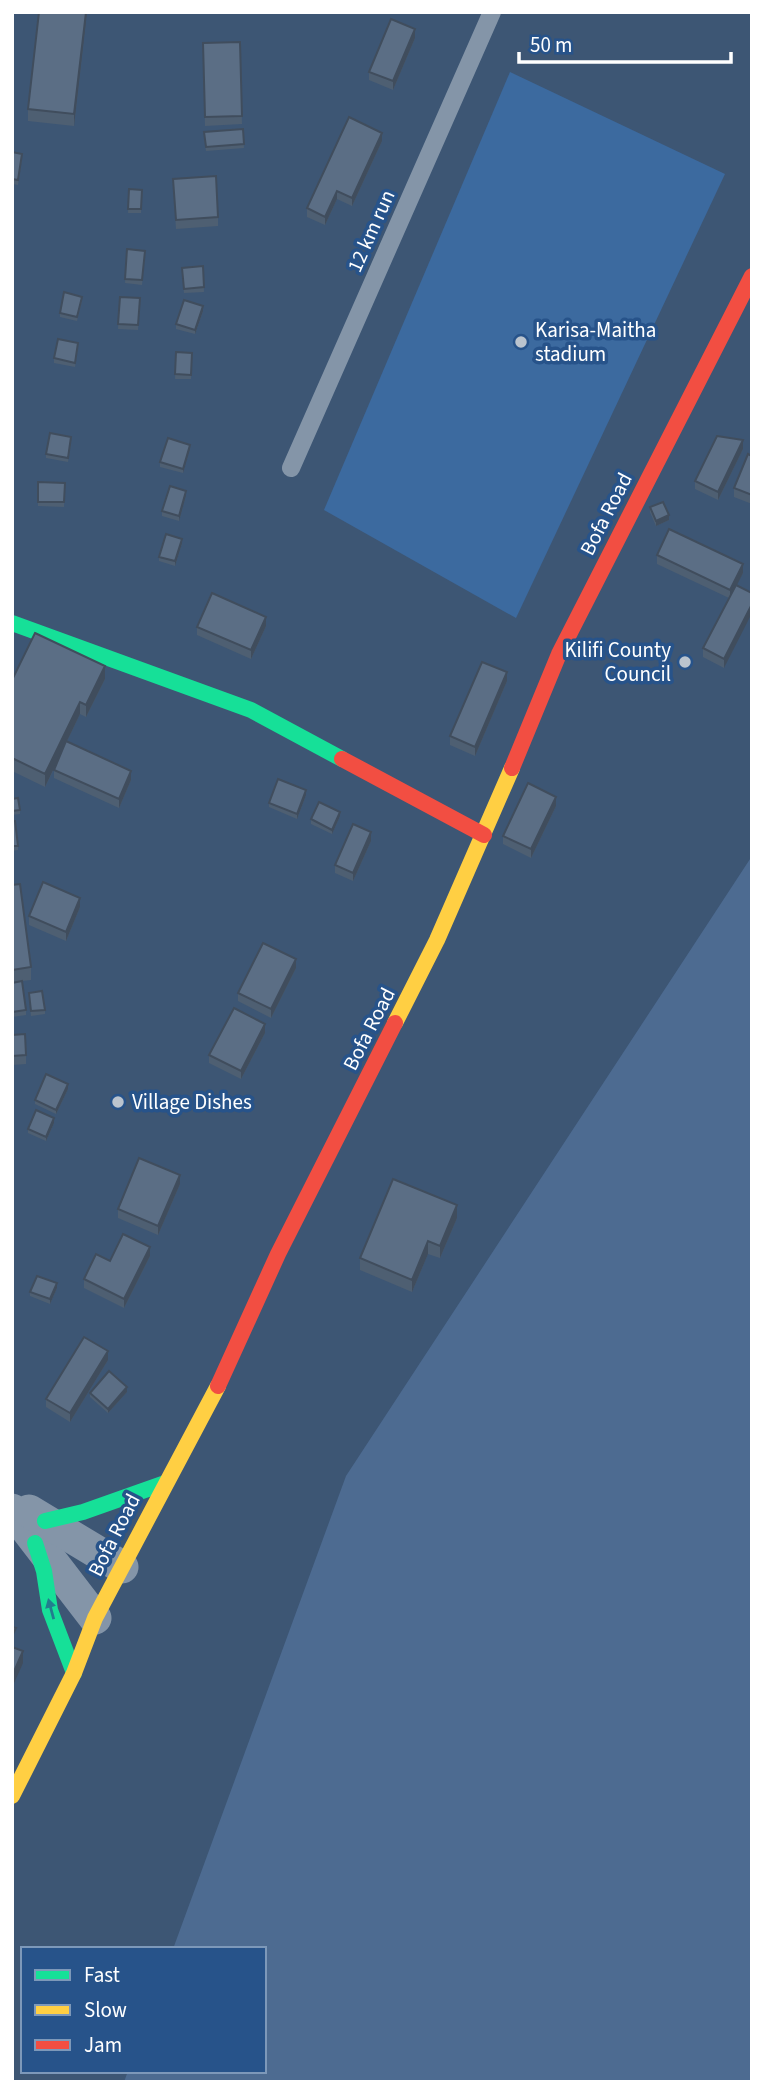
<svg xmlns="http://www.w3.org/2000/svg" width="764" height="2094" viewBox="0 0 764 2094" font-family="'Source Sans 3',sans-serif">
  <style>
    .green { fill: #3c6a9f }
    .water { fill: #4d6b91 }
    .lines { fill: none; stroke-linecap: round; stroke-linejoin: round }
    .lane { stroke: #8495a8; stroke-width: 18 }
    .street { stroke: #8495a8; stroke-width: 33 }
    .fast { stroke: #16e098; stroke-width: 16 }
    .slow { stroke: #ffcf43; stroke-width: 16 }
    .jam { stroke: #f24e42; stroke-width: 16 }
    .wall { fill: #4e5f72 }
    .shaded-wall { fill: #404d5d }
    .building { fill: #5b6e85; stroke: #404d5d; stroke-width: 2 }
    .oneway { fill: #227d8e }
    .poi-dot { fill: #bbc4ce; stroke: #27538a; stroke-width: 2.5 }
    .labels { text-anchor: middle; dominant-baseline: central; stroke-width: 7; stroke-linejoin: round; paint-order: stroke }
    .street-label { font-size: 21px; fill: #fff; stroke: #27538a }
    .poi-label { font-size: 21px; fill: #fff; stroke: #27538a; text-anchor: start }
  </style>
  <rect width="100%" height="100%" fill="#3d5674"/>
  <path class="green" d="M510 72 725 174 516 618 324 510Z"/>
  <path class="water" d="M752 856V2082H124L128 2071H264V1949H173L346 1476Z"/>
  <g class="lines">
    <path class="lane" d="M291 468 492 12"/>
    <g class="street">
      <path d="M12 1510 95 1618"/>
      <path d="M29 1511 122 1567"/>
    </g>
    <g class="fast">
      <path d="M12 623 251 710 342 759"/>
      <path d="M45 1521 83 1512 165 1483"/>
      <path d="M35 1543 44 1571 50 1610 74 1673"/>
    </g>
    <g class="slow">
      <path d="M395 1023 437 940 512 768"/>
      <path d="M12 1796 74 1673 95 1618 218 1386"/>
    </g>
    <g class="jam">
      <path d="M342 759 484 835"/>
      <path d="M512 768 559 654 752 276"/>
      <path d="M218 1386 278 1254 395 1023"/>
    </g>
  </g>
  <g class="wall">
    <path d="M87 12 74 126 28 121V109Z"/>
    <path d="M415 38 393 90 369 80V72Z"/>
    <path d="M240 42 242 124 205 126 203 43Z"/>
    <path d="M243 129 244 148 206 151 204 137Z"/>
    <path d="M382 141 352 206 337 199 325 225 307 217V208Z"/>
    <path d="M12 152 22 158 18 185 12 184Z"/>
    <path d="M173 179 218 217V226L176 229Z"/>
    <path d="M129 189 142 190 141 213H128Z"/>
    <path d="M127 249 145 251 142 285 125 283Z"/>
    <path d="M203 266 204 292 184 293 182 268Z"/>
    <path d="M120 297 140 298 138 330 118 329Z"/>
    <path d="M82 301 77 321 60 317V313Z"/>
    <path d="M203 311 195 334 176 329V324Z"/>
    <path d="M78 347 75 367 54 363V358Z"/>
    <path d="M176 352 192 353 191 379H175Z"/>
    <path d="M71 442 68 462 46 458V454Z"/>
    <path d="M190 449 183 473 160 467V462Z"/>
    <path d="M743 449 718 500 695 489V481Z"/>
    <path d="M752 456V504L734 497V488Z"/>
    <path d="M65 483 64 507 38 506V502Z"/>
    <path d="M186 495 179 521 162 516V511Z"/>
    <path d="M650 507 669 520 656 526 650 512Z"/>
    <path d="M182 543 175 566 159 561V557Z"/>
    <path d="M657 555 743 573 736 585 724 668 703 657V648L729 598 657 564Z"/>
    <path d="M266 626 251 659 197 635V627Z"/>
    <path d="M105 679 86 717 80 714 67 741 131 780 119 808 54 778V770L56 765 45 787 12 771V680Z"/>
    <path d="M507 681 475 756 450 745V736Z"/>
    <path d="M306 795 297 819 269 807V803Z"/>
    <path d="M12 799 20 810V814L12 815Z"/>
    <path d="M556 806 531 858 503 844V836Z"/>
    <path d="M340 816 332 834 311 824V819Z"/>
    <path d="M12 821 18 846V850L12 851Z"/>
    <path d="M371 841 353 881 335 873V865Z"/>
    <path d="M12 885 31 967V980L12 982Z"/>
    <path d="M80 907 66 941 29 925V916Z"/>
    <path d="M296 968 271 1018 238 1001V993Z"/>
    <path d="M12 983 26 1010V1015L12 1017Z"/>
    <path d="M29 993 45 1010V1014L31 1016Z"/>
    <path d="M265 1033 241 1079 209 1063V1055Z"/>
    <path d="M12 1035 26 1055V1064L12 1065Z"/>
    <path d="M68 1089 56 1114 35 1104V1100Z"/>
    <path d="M54 1123 46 1141 28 1133V1129Z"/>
    <path d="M180 1184 158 1235 118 1218V1209Z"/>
    <path d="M457 1218 440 1258 428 1254 412 1292 360 1270V1258Z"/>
    <path d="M150 1256 124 1308 84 1288V1279L110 1261Z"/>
    <path d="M57 1288 50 1304 30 1296V1292Z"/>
    <path d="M108 1360 70 1422 46 1407V1399Z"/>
    <path d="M127 1392 108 1413 90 1397V1393Z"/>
  </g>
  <g class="shaded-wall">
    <path d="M86 12H87L74 126V114Z"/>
    <path d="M415 29V38L393 90V81Z"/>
    <path d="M382 133V141L352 206V198Z"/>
    <path d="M337 191V199L325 225V217Z"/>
    <path d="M203 306V311L195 334V330Z"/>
    <path d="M743 440V449L718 500V492Z"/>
    <path d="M190 445V449L183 473V469Z"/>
    <path d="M186 491V495L179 521V516Z"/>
    <path d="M669 515V520L656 526V521Z"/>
    <path d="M182 539V543L175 566V561Z"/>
    <path d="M743 564V573L730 599V590Z"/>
    <path d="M752 604V613L724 668V659Z"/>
    <path d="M266 617V626L251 659V650Z"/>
    <path d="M105 666V679L86 717V705Z"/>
    <path d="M507 672V681L475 756V747Z"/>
    <path d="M80 702V714L45 787V774Z"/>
    <path d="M131 771V780L119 808V799Z"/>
    <path d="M306 790V795L297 819V814Z"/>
    <path d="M556 797V806L531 858V849Z"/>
    <path d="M340 812V816L332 834V830Z"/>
    <path d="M371 832V841L353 881V873Z"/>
    <path d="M80 898V907L66 941V932Z"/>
    <path d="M296 959V968L271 1018V1009Z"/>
    <path d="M265 1024V1033L241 1079V1071Z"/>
    <path d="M68 1084V1089L56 1114V1110Z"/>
    <path d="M54 1118V1123L46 1141V1137Z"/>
    <path d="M180 1175V1184L158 1235V1226Z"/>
    <path d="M457 1205V1218L440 1258V1246Z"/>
    <path d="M428 1241V1254L412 1292V1280Z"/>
    <path d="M150 1247V1256L124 1308V1299Z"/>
    <path d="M57 1283V1288L50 1304V1299Z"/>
    <path d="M108 1351V1360L70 1422V1413Z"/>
    <path d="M127 1387V1392L108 1413V1409Z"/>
    <path d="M23 1651V1663L12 1688V1676Z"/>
  </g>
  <g class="building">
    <path d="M39 12H86L74 114 28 109Z"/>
    <path d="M391 19 415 29 393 81 369 72Z"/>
    <path d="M240 42 242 116 205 117 203 43Z"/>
    <path d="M349 117 382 133 352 198 337 191 325 217 307 208Z"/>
    <path d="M243 129 244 144 206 147 204 132Z"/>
    <path d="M12 152 22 154 18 180 12 179Z"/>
    <path d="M216 176 218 217 176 220 173 179Z"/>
    <path d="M129 189 142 190 141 209H128Z"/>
    <path d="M127 249 145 251 142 280 125 279Z"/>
    <path d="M203 266 204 287 184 289 182 268Z"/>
    <path d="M64 292 82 297 77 317 60 313Z"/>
    <path d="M120 297 140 298 138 325 118 324Z"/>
    <path d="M184 300 203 306 195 330 176 324Z"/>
    <path d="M58 339 78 343 75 363 54 358Z"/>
    <path d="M176 352 192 353 191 375 175 374Z"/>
    <path d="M50 433 71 437 68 458 46 454Z"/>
    <path d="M717 436 743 440 718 492 695 481Z"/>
    <path d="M168 438 190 445 183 469 160 462Z"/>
    <path d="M748 454 752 456V495L734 488Z"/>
    <path d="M38 482 65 483 64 502H38Z"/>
    <path d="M170 486 186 491 179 516 162 511Z"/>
    <path d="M663 502 669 515 656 521 650 507Z"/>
    <path d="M669 529 743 564 730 590 657 555Z"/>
    <path d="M166 534 182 539 175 561 159 557Z"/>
    <path d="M736 585 752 593V604L724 659 703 648Z"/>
    <path d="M212 593 266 617 251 650 197 627Z"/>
    <path d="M35 633 105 666 86 705 80 702 45 774 12 758V680Z"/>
    <path d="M482 662 507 672 475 747 450 736Z"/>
    <path d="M66 741 131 771 119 799 54 770Z"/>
    <path d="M278 779 306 790 297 814 269 803Z"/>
    <path d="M528 783 556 797 531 849 503 836Z"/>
    <path d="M18 798 20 810 12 811V799Z"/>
    <path d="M319 802 340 812 332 830 311 819Z"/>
    <path d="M12 821H15L18 846H12Z"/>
    <path d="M353 824 371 832 353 873 335 865Z"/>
    <path d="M43 882 80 898 66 932 29 916Z"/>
    <path d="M20 884 31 967 12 970V885Z"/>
    <path d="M263 943 296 959 271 1009 238 993Z"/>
    <path d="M22 981 26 1010 12 1012V983Z"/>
    <path d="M42 991 45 1010 31 1011 29 993Z"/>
    <path d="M234 1008 265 1024 241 1071 209 1055Z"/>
    <path d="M25 1034 26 1055 12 1056V1035Z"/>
    <path d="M46 1074 68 1084 56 1110 35 1100Z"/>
    <path d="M36 1110 54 1118 46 1137 28 1129Z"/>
    <path d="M139 1158 180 1175 158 1226 118 1209Z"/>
    <path d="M393 1179 457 1205 440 1246 428 1241 412 1280 360 1258Z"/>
    <path d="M123 1234 150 1247 124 1299 84 1279 96 1254 110 1261Z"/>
    <path d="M37 1276 57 1283 50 1299 30 1292Z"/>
    <path d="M84 1337 108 1351 70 1413 46 1399Z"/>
    <path d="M109 1371 127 1387 108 1409 90 1393Z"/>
    <path d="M12 1627 16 1628 12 1636Z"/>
    <path d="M12 1647 23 1651 12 1676Z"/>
  </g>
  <defs><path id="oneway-solid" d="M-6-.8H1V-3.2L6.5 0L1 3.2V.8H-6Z" transform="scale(1.75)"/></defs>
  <use class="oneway" href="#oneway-solid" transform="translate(51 1609) rotate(-105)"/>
  <g class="poi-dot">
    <circle cx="521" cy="342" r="7"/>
    <circle cx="685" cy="662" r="7"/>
    <circle cx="118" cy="1102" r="7"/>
  </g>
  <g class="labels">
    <g class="street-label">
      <text transform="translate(371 231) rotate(-66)">12 km run</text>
      <text transform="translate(606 514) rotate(-63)">Bofa Road</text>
      <text transform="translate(369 1029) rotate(-63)">Bofa Road</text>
      <text transform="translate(114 1535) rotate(-63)">Bofa Road</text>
    </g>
    <g class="poi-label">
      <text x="535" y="330">Karisa-Maitha<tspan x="535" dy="24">stadium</tspan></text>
      <text x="671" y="650" text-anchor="end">Kilifi County<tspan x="671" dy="24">Council</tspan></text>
      <text x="132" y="1102">Village Dishes</text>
    </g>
  </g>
  <rect width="764" height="2094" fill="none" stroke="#ffffff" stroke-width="28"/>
  <rect x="21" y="1947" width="245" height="126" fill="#27538a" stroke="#7d98b9" stroke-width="2"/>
  <rect x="35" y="1970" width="35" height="10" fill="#16e098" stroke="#7d98b9" stroke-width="2"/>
  <text x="84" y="1982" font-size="21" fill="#ffffff">Fast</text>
  <rect x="35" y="2005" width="35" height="10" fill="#ffcf43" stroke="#7d98b9" stroke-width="2"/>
  <text x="84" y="2017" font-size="21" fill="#ffffff">Slow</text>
  <rect x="35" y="2040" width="35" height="10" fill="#f24e42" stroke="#7d98b9" stroke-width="2"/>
  <text x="84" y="2052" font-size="21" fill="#ffffff">Jam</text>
  <path d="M519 52v10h212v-10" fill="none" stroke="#ffffff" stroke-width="3.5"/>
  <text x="530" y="52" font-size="21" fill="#ffffff" stroke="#27538a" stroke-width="5" paint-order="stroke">50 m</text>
</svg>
